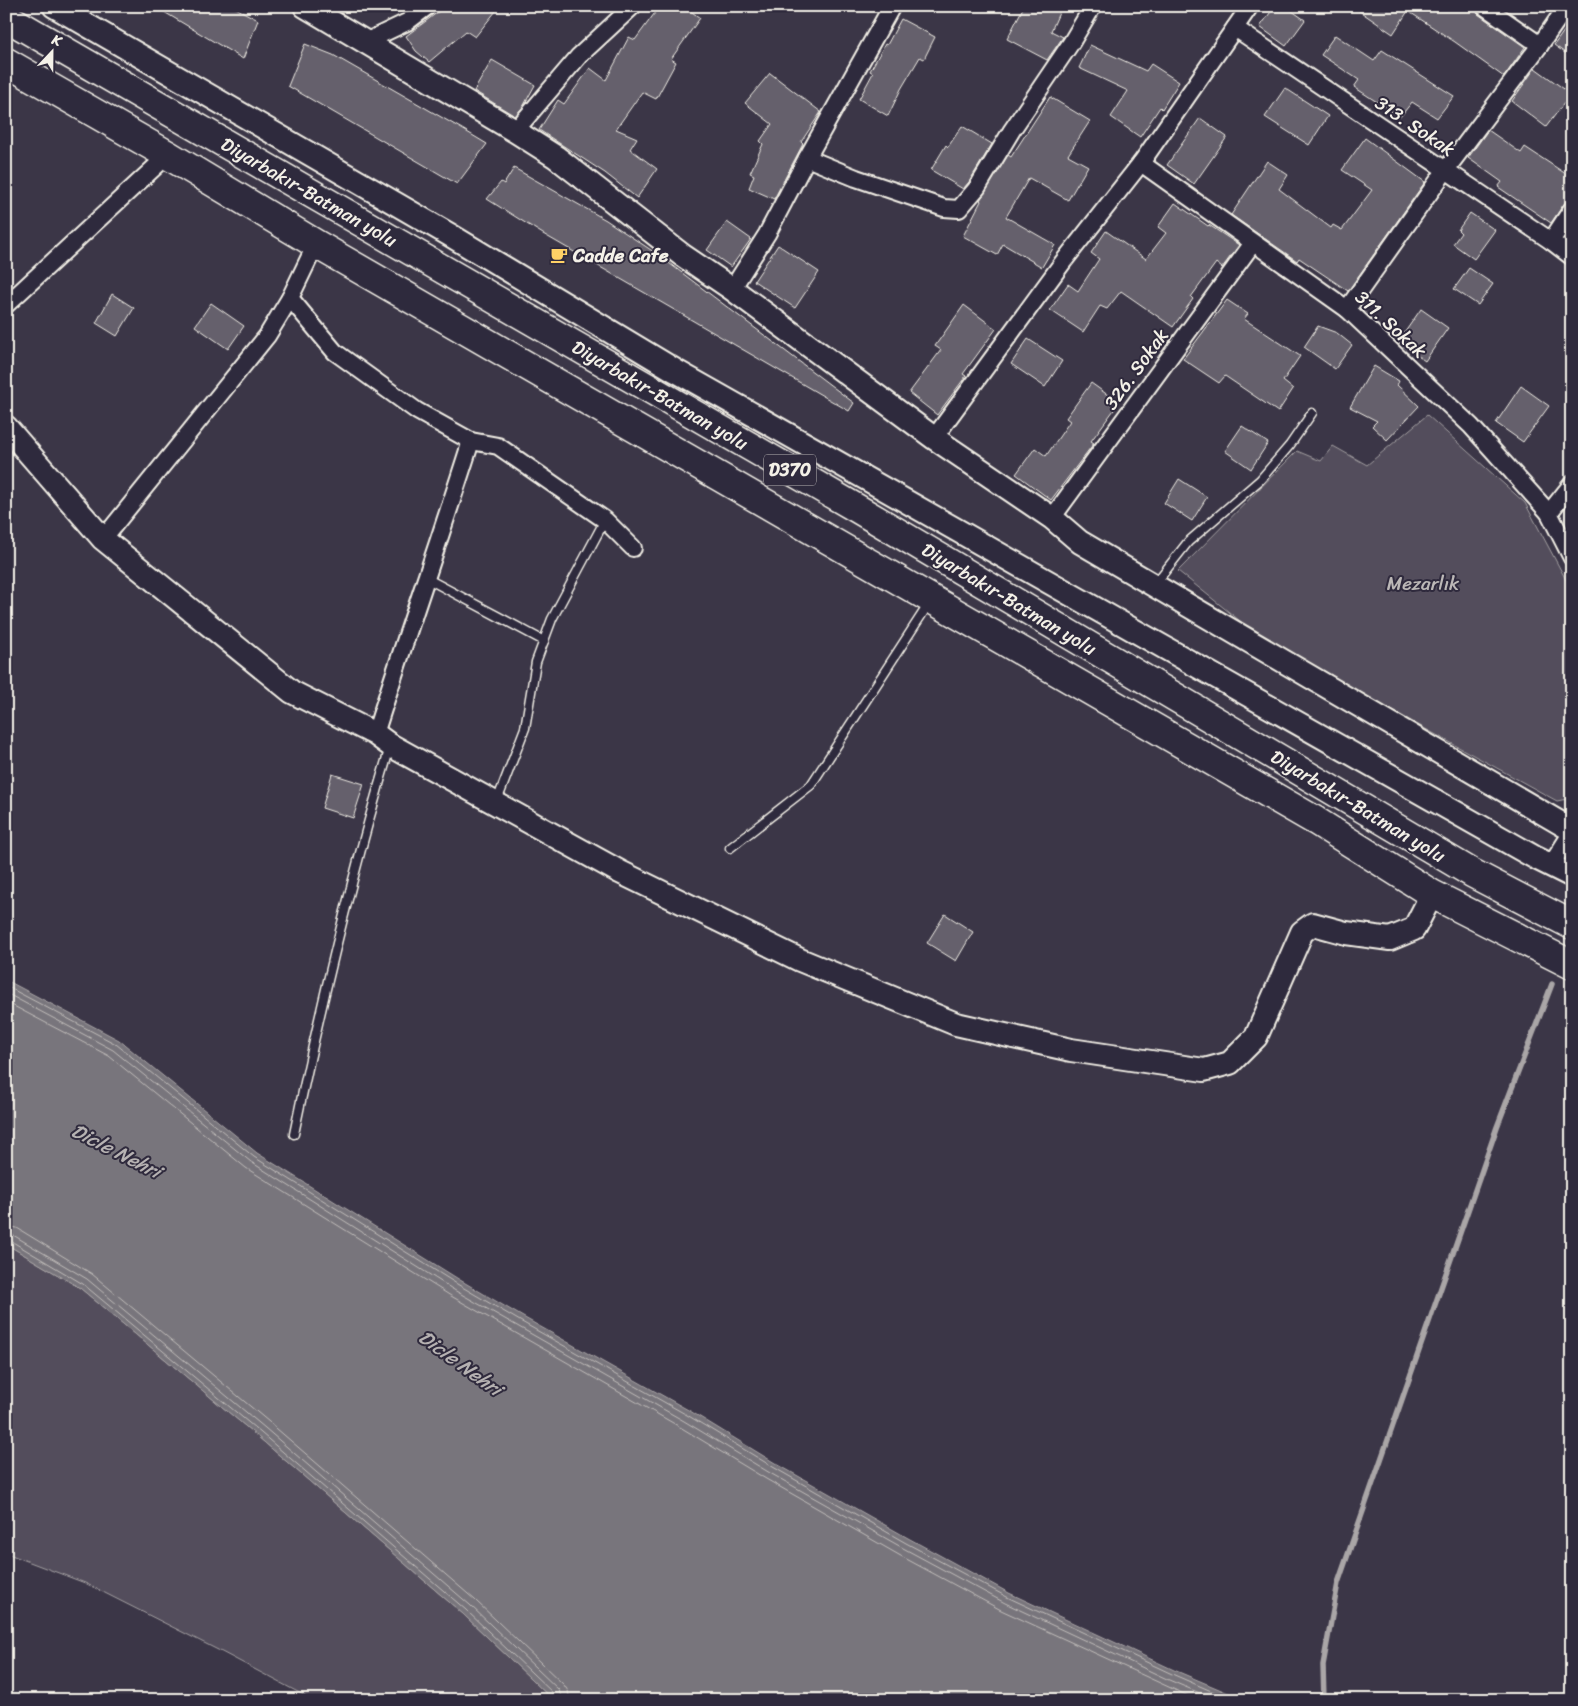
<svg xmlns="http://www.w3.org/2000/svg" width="1578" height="1706" viewBox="0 0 1578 1706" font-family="Sriracha,sans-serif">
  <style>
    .green { fill: #534e5c; stroke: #a4a0a2 }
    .water { fill: #78747b; stroke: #aaa6a7 }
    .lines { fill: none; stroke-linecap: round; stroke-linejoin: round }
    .shore { stroke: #c2bfbc; stroke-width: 1 }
    .stream { stroke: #aaa6a7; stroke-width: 5.5 }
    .building { fill: #65616c; stroke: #f4f1e8 }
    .lane-casing { stroke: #f4f1e8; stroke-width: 11 }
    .street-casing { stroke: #f4f1e8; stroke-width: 20 }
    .secondary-casing { stroke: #f4f1e8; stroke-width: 26 }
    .highway-casing { stroke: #f4f1e8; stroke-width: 31 }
    .lane { stroke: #2f2a3d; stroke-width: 8 }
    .street { stroke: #2f2a3d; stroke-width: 16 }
    .secondary { stroke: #2f2a3d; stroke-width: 22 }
    .highway { stroke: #2f2a3d; stroke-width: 28 }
    .labels { text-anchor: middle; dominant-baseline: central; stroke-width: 4; stroke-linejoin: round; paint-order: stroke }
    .shield { fill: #2f2a3d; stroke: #b9b5b5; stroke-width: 1 }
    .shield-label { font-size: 18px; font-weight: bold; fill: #f4f1e8 }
    .street-label { font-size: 19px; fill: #f4f1e8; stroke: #2f2a3d }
    .poi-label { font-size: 19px; font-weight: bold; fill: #f4f1e8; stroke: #2f2a3d; text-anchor: start }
    .park-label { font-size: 19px; fill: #bcb8b7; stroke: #2f2a3d }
    .water-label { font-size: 20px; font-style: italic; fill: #b6b2b2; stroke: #2f2a3d }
  </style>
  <rect width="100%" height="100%" fill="#3b3647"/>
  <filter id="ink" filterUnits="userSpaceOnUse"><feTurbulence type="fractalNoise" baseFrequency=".02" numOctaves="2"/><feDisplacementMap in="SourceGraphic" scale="10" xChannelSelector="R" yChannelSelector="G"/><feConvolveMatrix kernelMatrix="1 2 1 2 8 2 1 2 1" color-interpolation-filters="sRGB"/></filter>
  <g filter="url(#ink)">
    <g class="green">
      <path d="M1427 415 1525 503 1572 591V798L1557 801 1265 641 1178 571 1297 451 1321 461 1333 446 1367 465Z"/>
      <path d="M6 1244 80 1288 257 1436 463 1614 553 1700H313L218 1650 85 1583 6 1553Z"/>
    </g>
    <path class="water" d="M6 980 119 1040 257 1153 460 1280 523 1317 690 1411 775 1463 908 1538 1009 1593 1174 1670 1245 1700H553L463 1614 257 1436 80 1288 6 1244Z"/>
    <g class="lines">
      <g class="shore">
        <path d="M6 986 116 1044 254 1157 457 1284 520 1321 687 1415 773 1467 906 1543 1007 1597 1172 1674 1232 1700"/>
        <path d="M6 993 113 1050 251 1162 454 1290 684 1421 770 1473 903 1548 1005 1603 1169 1680 1216 1700"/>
        <path d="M6 1002 109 1056 246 1168 451 1296 680 1427 766 1479 899 1555 1001 1610 1197 1700"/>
        <path d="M6 1226 17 1228 92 1274 269 1422 475 1600 564 1685 568 1691 570 1700"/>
        <path d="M6 1234 13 1235 87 1279 265 1428 470 1605 559 1690 562 1700"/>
        <path d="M6 1240 11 1241 83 1284 261 1433 466 1610 554 1694 556 1700"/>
      </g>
      <path class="stream" d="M1324 1700 1323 1665 1338 1583 1497 1127 1552 984"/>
    </g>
    <g class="building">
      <path d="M154 6H232L258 20 243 59Z"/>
      <path d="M446 6H500L475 37 466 31 429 62 416 51 406 36Z"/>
      <path d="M660 6H684L700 18 671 59 676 62 656 99 642 92 616 129 637 138 630 149 657 169 637 198 605 173 539 130 558 100 564 104 590 68 606 80 629 37 635 40Z"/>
      <path d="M1024 6H1062L1051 31 1063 37 1047 60 1007 39Z"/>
      <path d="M1275 6H1285L1305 20 1286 46 1260 27Z"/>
      <path d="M1352 6H1472L1478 14 1525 47 1504 77 1455 42 1408 11 1393 34Z"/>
      <path d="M901 19 935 37 924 59 920 57 901 89 888 116 859 99 873 73 870 71 885 44 887 45Z"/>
      <path d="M1572 20V58L1554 45Z"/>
      <path d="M1335 35 1374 61 1382 50 1454 96 1437 118 1412 102 1400 117 1354 87 1359 80 1321 55Z"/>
      <path d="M305 44 333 55 462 129 487 144 457 184 288 86Z"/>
      <path d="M1090 45 1146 71 1151 64 1179 82 1162 109 1160 107 1140 137 1111 117 1128 91 1079 68Z"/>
      <path d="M492 60 535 85 523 107 515 116 474 91Z"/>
      <path d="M1535 68 1571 94 1546 127 1512 101Z"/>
      <path d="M770 73 821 112 801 142 803 144 774 199 749 188 754 175 750 173 763 144 760 141 772 124 745 103Z"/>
      <path d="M1285 88 1328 116 1309 145 1265 117Z"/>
      <path d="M1050 97 1090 121 1068 155 1088 166 1068 200 1029 178 1006 217 1055 245 1042 267 1003 244 997 255 963 236 981 201 980 200 1008 155 1011 157Z"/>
      <path d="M1200 118 1227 137 1194 184 1167 165Z"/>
      <path d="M962 126 992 144 969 182 963 189 931 170 946 145 948 147Z"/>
      <path d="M1488 130 1521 153 1525 147 1572 178V196L1564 204 1551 223 1498 187 1502 182 1468 158Z"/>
      <path d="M1365 138 1425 182 1348 291 1299 258 1297 261 1231 215 1267 161 1288 175 1279 189 1331 228 1333 225 1342 230 1372 190 1342 170Z"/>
      <path d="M514 168 606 220 657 254 854 403 849 411 543 234 487 199 501 182 504 184Z"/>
      <path d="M1175 203 1208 226 1209 225 1239 245 1222 268 1216 263 1191 297 1193 299 1173 327 1121 291 1107 309 1100 306 1083 332 1050 310 1068 284 1078 291 1099 259 1091 253 1106 231 1146 259 1166 233 1158 227Z"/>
      <path d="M1470 213 1495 230 1474 259 1453 244 1461 233 1458 230Z"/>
      <path d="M727 222 751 239 731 267 707 250Z"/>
      <path d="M778 245 819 272 795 308 754 281Z"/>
      <path d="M1469 268 1493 284 1478 305 1454 289Z"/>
      <path d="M112 294 134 308 117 336 96 323Z"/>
      <path d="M1227 300 1248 314 1244 319 1300 356 1283 381 1293 389 1278 412 1225 376 1219 383 1183 359Z"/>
      <path d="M211 303 244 326 228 349 195 326Z"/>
      <path d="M964 305 996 329 963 374 966 376 937 415 909 393 941 350 935 346Z"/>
      <path d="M1421 309 1448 328 1425 361 1398 342Z"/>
      <path d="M1318 326 1337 333 1352 345 1335 369 1304 347Z"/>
      <path d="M1028 339 1062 361 1045 387 1011 364Z"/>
      <path d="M1374 366 1399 381 1397 385 1419 406 1387 440 1372 426 1377 421 1350 407Z"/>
      <path d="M1091 383 1119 403 1091 441 1094 443 1051 500 1016 474 1035 448 1046 456 1070 421 1066 418Z"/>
      <path d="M1521 386 1549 406 1523 442 1496 423Z"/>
      <path d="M1242 426 1268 443 1251 469 1225 451Z"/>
      <path d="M1179 479 1207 497 1192 521 1164 503Z"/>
      <path d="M332 774 364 784 353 818 322 808Z"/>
      <path d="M945 914 973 932 956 961 927 943Z"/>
    </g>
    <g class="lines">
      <g class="lane-casing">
        <g id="lane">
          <path d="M426 578 544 641"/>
          <path d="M1155 584 1188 542 1260 480 1290 445 1312 413"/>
          <path d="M497 801 525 728 536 662 552 619 605 520"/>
          <path d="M730 848 811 785 930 602"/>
          <path d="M294 1134C321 1004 352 874 390 747"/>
        </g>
      </g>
      <g class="street-casing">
        <g id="street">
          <path d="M1484 6 1540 45"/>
          <path d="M1235 28 1551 241 1572 257"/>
          <path d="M365 42 407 22 428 6"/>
          <path d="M515 131 579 56 633 6"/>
          <path d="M807 158 856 178 944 208 959 209 977 188 1012 130 1071 43 1093 6"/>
          <path d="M1141 163 1347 309 1471 426 1549 513 1572 558"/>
          <path d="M1551 241 1572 209"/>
          <path d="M316 244 290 298 335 352 417 411 471 441 498 446 605 520 633 548"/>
          <path d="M732 289 767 234 807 158 892 6"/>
          <path d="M6 305 168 155"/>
          <path d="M1347 309 1445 171 1540 45 1567 6"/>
          <path d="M934 438 1063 262 1141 163 1250 6"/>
          <path d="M1549 513 1572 484"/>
          <path d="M1052 518 1253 243"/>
          <path d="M103 539 267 336 290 298"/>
          <path d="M375 734C406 636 440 539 471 441"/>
          <path d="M1551 865 1572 832"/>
        </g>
      </g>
      <g class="secondary-casing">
        <g id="secondary">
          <path d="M54 6 450 235 676 371 1536 858 1572 876"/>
          <path d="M305 6 515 131 556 157 682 255 732 289 934 438 1052 518 1080 542 1572 830"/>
          <path d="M6 427 103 539 292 692 375 734 390 745 620 872 800 960 956 1024 1071 1050 1204 1070 1230 1063 1256 1037 1302 932 1313 924 1346 933 1390 939 1414 929 1432 894"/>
        </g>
      </g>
      <g class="highway-casing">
        <g id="highway">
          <path d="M6 17 858 509 1472 873 1572 925"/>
          <path d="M6 62 168 155 316 244 1316 821 1432 894 1572 965"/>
        </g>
      </g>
      <use href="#lane" class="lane"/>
      <use href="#street" class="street"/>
      <use href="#secondary" class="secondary"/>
      <use href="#highway" class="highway"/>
    </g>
  </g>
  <defs>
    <g id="cafe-bare" transform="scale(1.35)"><path d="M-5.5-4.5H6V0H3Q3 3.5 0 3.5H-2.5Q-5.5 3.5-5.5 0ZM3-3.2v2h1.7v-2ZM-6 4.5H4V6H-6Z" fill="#ffd166" stroke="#2f2a3d" stroke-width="2.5" paint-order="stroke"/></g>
  </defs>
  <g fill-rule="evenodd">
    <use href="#cafe-bare" x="559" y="255"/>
  </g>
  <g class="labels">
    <rect class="shield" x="764" y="454.5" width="52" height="31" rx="4"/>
    <g class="shield-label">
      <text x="790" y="470">D370</text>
    </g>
    <g class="street-label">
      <text transform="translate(1415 126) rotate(34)">313. Sokak</text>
      <text transform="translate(309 192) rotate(30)">Diyarbakır-Batman yolu</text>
      <text transform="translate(1391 324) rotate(43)">311. Sokak</text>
      <text transform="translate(1136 369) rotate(-54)">326. Sokak</text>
      <text transform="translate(660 395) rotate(30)">Diyarbakır-Batman yolu</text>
      <text transform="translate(1009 599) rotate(31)">Diyarbakır-Batman yolu</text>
      <text transform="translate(1358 806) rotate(31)">Diyarbakır-Batman yolu</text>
    </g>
    <g class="poi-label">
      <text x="573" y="255">Cadde Cafe</text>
    </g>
    <g class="park-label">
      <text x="1423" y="583">Mezarlık</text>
    </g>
    <g class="water-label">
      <text transform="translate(116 1151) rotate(27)">Dicle Nehri</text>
      <text transform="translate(460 1363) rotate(36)">Dicle Nehri</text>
    </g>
  </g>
  <rect width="1578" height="1706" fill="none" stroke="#2f2a3d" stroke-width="25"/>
  <rect x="12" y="12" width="1553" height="1681" fill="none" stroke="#f4f1e8" stroke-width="2" filter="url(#ink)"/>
  <g transform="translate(52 52) rotate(22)" stroke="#2f2a3d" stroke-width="4" paint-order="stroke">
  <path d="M0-4L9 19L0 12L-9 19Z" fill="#f4f1e8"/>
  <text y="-8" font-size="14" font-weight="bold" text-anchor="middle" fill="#f4f1e8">K</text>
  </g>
</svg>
